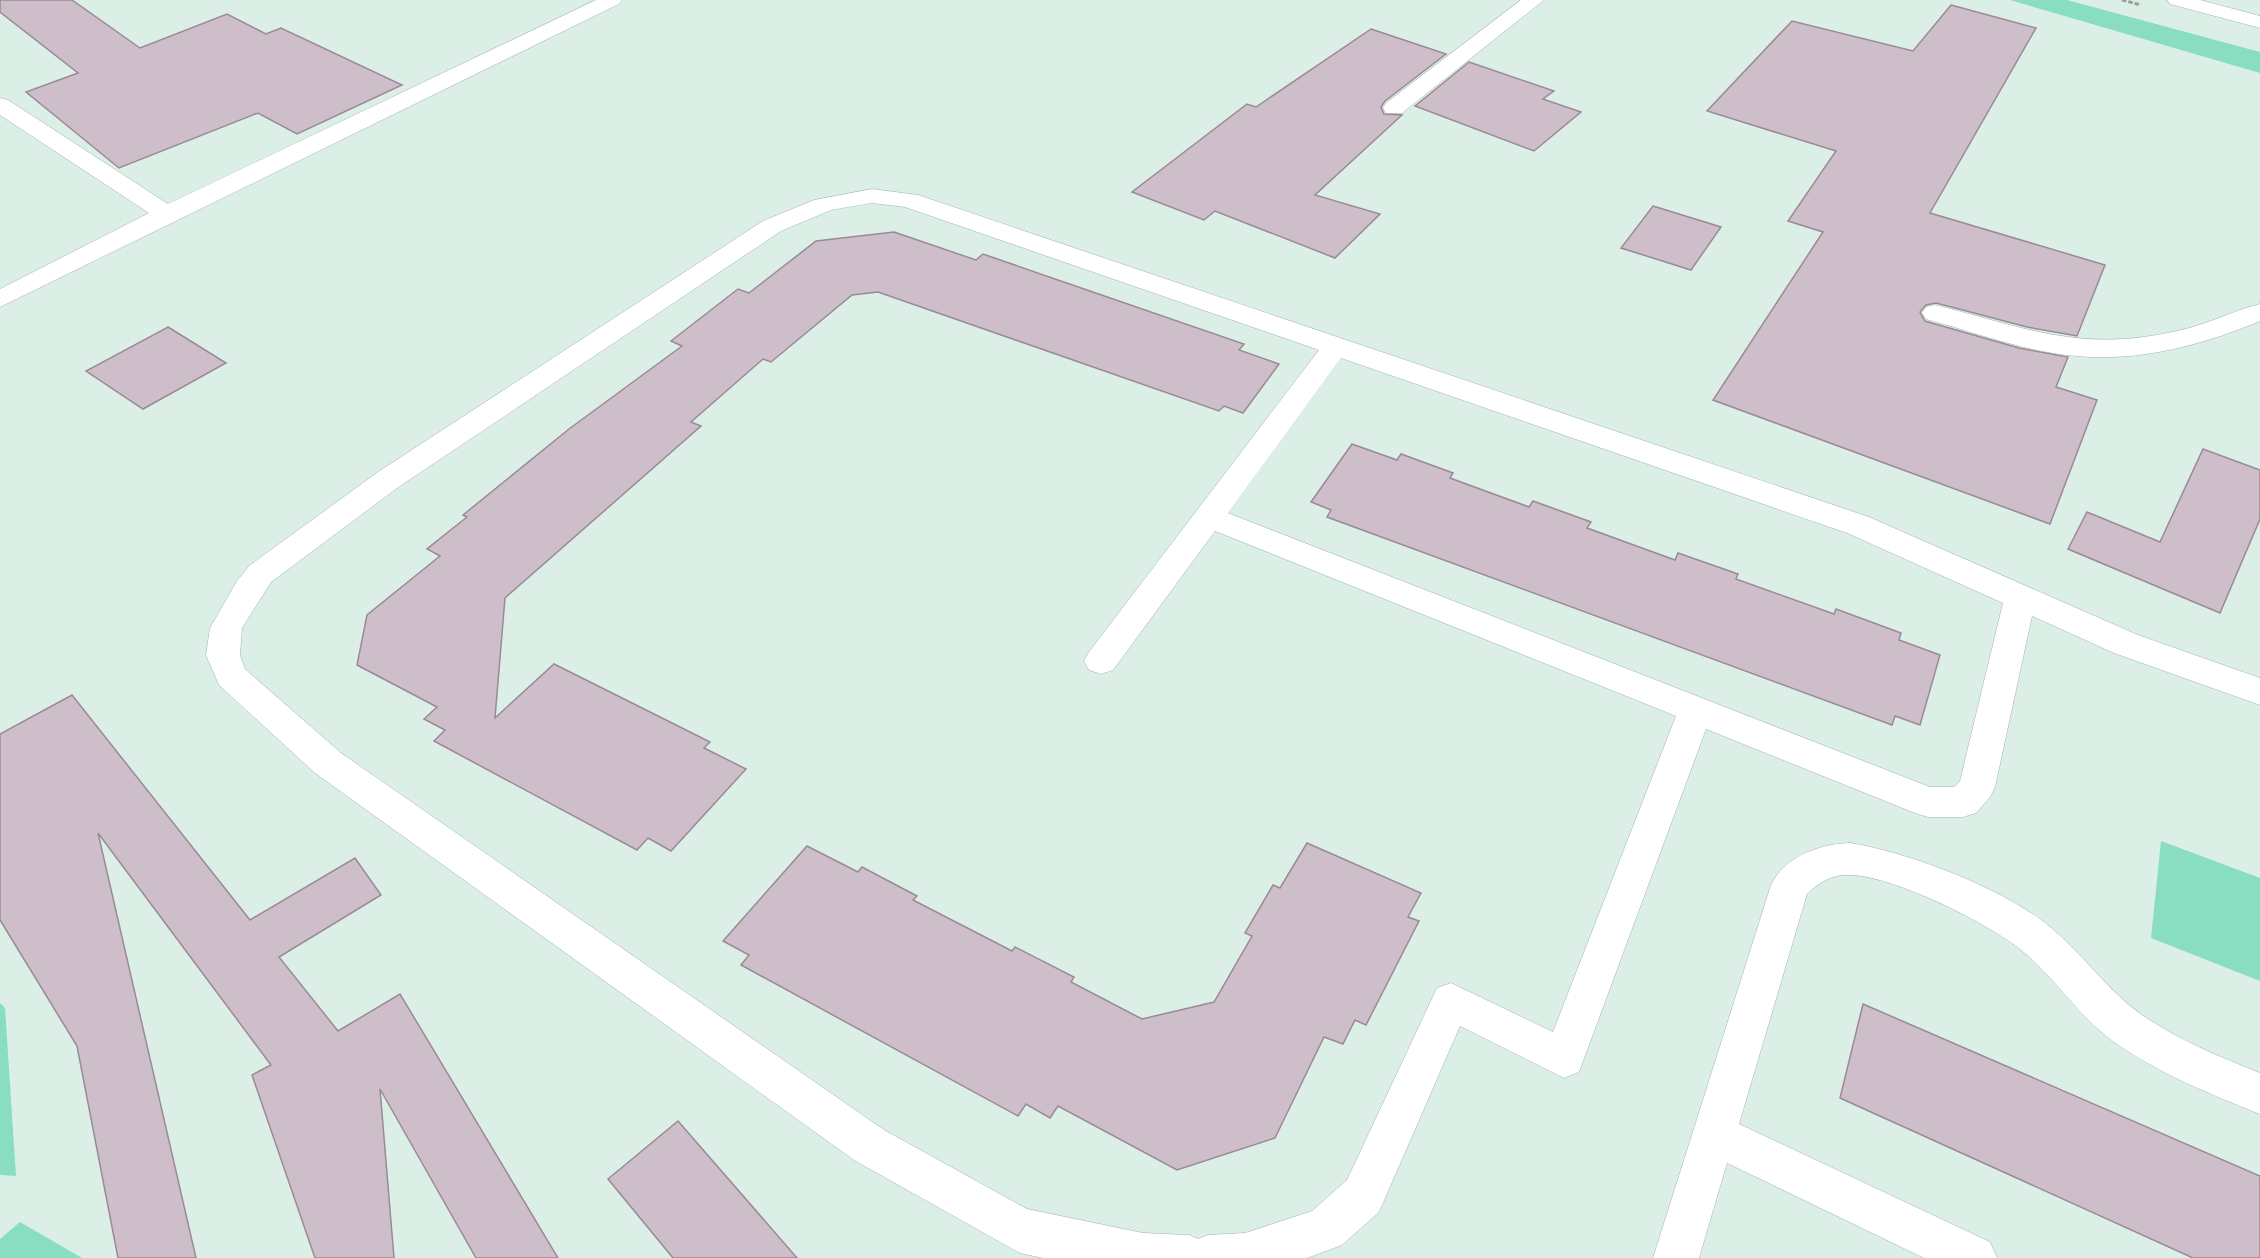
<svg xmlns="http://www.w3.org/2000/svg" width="2260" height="1258" viewBox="0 0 2260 1258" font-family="Montserrat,sans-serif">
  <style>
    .green { fill: #89ddc0 }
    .building { fill: #cdbeca; stroke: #998a95; stroke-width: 1.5 }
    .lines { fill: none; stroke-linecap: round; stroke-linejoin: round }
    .minor-casing { stroke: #a1b3ac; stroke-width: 1 }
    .path { stroke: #94a29c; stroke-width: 3; stroke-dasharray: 4.5 2; stroke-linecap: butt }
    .minor { fill: #fff; fill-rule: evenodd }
  </style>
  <rect width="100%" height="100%" fill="#dcefe7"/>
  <g class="green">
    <path d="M2010 0H2067L2260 52V73Z"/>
    <path d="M2161 841 2260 878V981L2151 938Z"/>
    <path d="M0 1003 5 1008 16 1176 0 1175Z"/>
    <path d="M20 1222 82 1258H0V1239Z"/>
  </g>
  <g class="building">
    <path d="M0 0H72L140 48 227 14 266 34 281 28 402 85 297 134 258 113 119 168 26 92 78 73 0 12Z"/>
    <path d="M1951 5 2036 28 1930 213 2105 265 2077 336 2027 327 1936 303 1926 305 1920 312 1925 321 2019 348 2068 357 2056 387 2097 400 2050 524 1713 400 1823 232 1788 221 1836 151 1707 111 1792 21 1913 51Z"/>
    <path d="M1371 29 1446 54 1385 101 1381 107 1384 114 1402 115 1315 195 1380 214 1335 258 1215 211 1204 220 1132 192 1247 104 1256 107Z"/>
    <path d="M1469 62 1554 91 1543 99 1581 112 1534 151 1415 106Z"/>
    <path d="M1653 206 1721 227 1691 270 1621 248Z"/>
    <path d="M894 232 976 260 983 254 1087 290 1244 344 1239 350 1279 364 1243 413 1224 406 1219 411 878 292 852 295 771 362 763 359 691 422 701 426 505 598 495 718 554 664 710 742 704 748 746 769 671 851 648 838 637 850 434 741 445 730 424 719 437 707 357 665 367 615 440 556 427 549 467 517 463 515 569 429 682 346 671 341 738 289 749 293 816 241Z"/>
    <path d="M168 327 226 363 143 409 86 371Z"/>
    <path d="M1352 444 1397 460 1401 454 1453 473 1450 478 1529 507 1533 501 1591 522 1587 528 1675 560 1678 553 1738 574 1736 579 1834 614 1836 609 1901 633 1899 640 1940 655 1920 725 1895 716 1892 725 1327 517 1331 510 1311 502Z"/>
    <path d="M2203 449 2260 470V519L2220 613 2068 549 2087 512 2160 542Z"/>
    <path d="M72 695 250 920 355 858 381 895 279 957 338 1031 400 994 558 1258H476L380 1089 394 1258H315L252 1075 271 1065 98 833 196 1258H118L77 1046 0 920V734Z"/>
    <path d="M1307 843 1421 893 1408 917 1419 921 1366 1025 1355 1020 1343 1044 1324 1037 1275 1138 1177 1170 1058 1106 1050 1118 1026 1104 1018 1116 741 965 749 955 723 941 807 846 858 872 862 867 917 896 913 900 1012 951 1015 947 1074 977 1071 982 1142 1019 1214 1002 1252 936 1245 933 1273 885 1280 888Z"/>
    <path d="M1863 1004 2260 1176V1258H2193L1840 1098Z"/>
    <path d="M678 1121 797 1258H673L608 1179Z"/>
  </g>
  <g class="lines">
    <g class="minor-casing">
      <g id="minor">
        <path d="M596 0H622L619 4 0 307V289L149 213 0 115V98L8 100 168 204Z"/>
        <path d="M1521 0H1544L1402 113H1386L1383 108 1386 103Z"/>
        <path d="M2167 0H2200L2260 16V28L2170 4Z"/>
        <path d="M872 189 918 195 1869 517 2138 635 2260 678V705L2114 653 2032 616 1995 787 1990 797 1976 813 1963 817H1928L1915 813 1706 729 1579 1072 1564 1078 1460 1026 1379 1212 1342 1245 1307 1258H1043L1020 1253 854 1160 315 773 219 685 206 655 210 628 237 581 249 566 378 472 763 221 814 200ZM872 203 905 207 1319 350 1089 652 1084 661 1089 670 1101 674 1113 670 1215 531 1676 716 1553 1032 1451 983 1437 988 1347 1180 1312 1211 1245 1233 1208 1235 1198 1239 1189 1235 1143 1233 1027 1209 884 1130 341 753 245 669 240 655 242 628 271 582 400 486 781 231 831 210ZM1341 358 1847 533 2003 603 1960 781 1954 787H1930L1228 513Z"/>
        <path d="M2260 304V321C2203 345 2139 362 2077 356 2025 352 1975 332 1926 319L1922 313 1926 307 1935 305C2026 328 2081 353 2177 331 2206 325 2232 311 2260 304Z"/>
        <path d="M1850 843C1908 852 2005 889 2050 927 2083 954 2107 990 2142 1015 2178 1040 2220 1057 2260 1073V1114C2210 1094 2158 1073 2114 1042 2078 1016 2055 977 2020 949 1986 922 1885 871 1842 875 1828 877 1817 884 1807 894L1739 1124 1990 1242 1997 1258H1924L1727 1163 1699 1258H1653L1771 885C1785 856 1820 844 1850 843Z"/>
      </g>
    </g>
    <path class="path" d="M2122 0 2141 5"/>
    <use href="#minor" class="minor"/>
  </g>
</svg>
